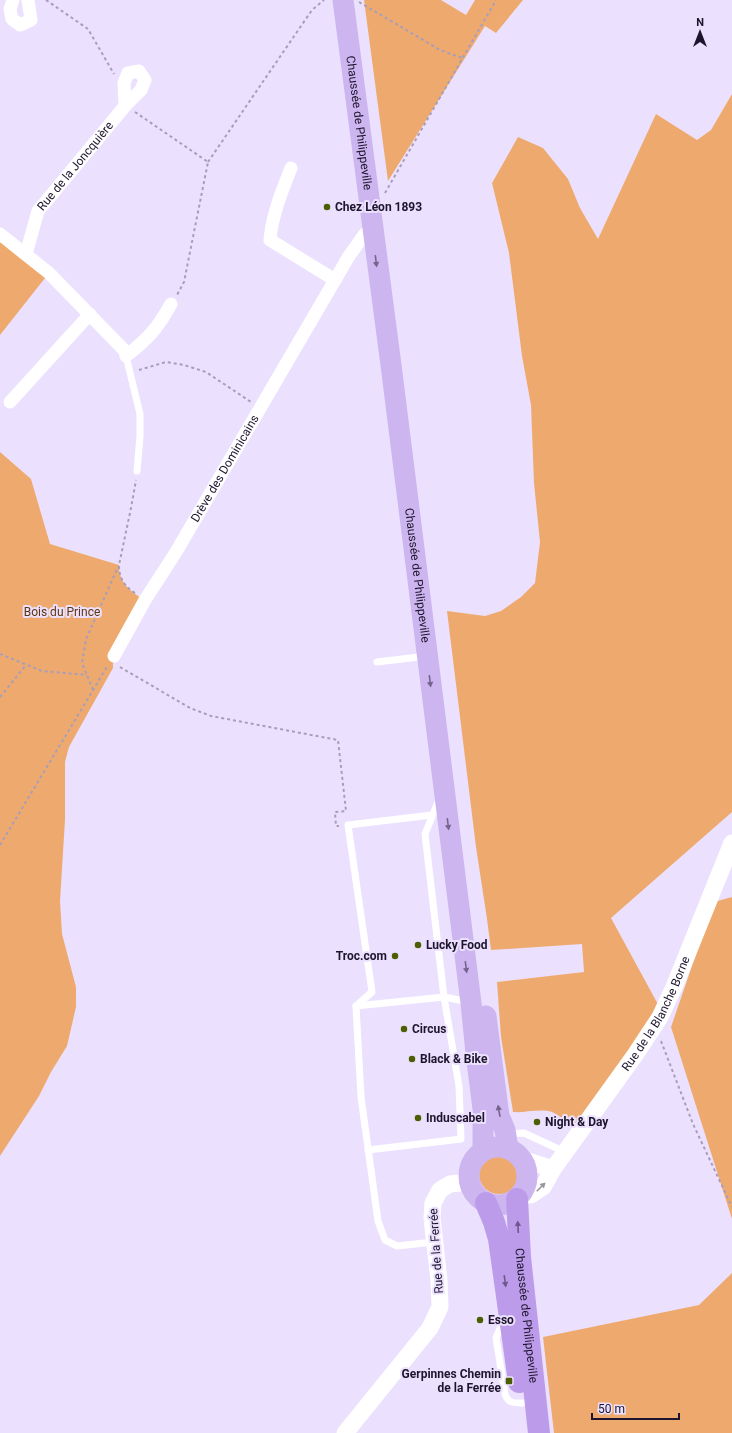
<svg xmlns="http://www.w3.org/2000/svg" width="732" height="1433" viewBox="0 0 732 1433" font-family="Roboto,sans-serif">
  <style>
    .green { fill: #eeaa6e }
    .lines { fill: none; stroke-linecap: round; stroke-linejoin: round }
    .path { stroke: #a89eba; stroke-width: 2; stroke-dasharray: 3 3; stroke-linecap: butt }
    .service { stroke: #fff; stroke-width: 7 }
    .minor { stroke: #fff; stroke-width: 13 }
    .tertiary { stroke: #fff; stroke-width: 17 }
    .primary { stroke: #cdb5ef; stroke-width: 21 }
    .trunk { stroke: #bc9cea; stroke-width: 22 }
    .oneway { fill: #76648e }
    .oneway2 { fill: #9a95a0 }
    .oneway3 { fill: #6d588c }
    .poi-dot { fill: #4c5e02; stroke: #ebe1fe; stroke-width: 1.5 }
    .labels { text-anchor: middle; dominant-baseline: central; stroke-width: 4; stroke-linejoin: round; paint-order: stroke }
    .street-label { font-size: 12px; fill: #1e142d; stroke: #ebe1fe }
    .poi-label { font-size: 12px; font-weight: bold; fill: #1e142d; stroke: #ebe1fe; text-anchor: start }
    .park-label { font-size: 12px; fill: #60370c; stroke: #ebe1fe }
  </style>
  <rect width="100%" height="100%" fill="#ebe1fe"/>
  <g class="green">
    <path d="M364 0H441L466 15 475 0H523L496 33 485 26 388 181Z"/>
    <path d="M732 94V812L611 918 660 1008 575 1129C568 1124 560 1115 552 1112 540 1108 525 1113 513 1112L501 1037 497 982 584 972 582 944 491 950 487 919 476 847 447 611 485 616 501 611 521 597 535 583 540 542 534 483 531 405 522 356 509 253 492 183 518 137 543 148 568 179 580 208 598 239 656 114 697 140 711 130Z"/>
    <path d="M0 234 49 273 0 335Z"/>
    <path d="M0 452 31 479 50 544 119 565C119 582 128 589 141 598L113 647V668L69 747 65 762V820L60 901 62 934 76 987V1007L67 1046 51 1072 39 1096 0 1156Z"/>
    <path d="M732 897V1219L671 1027 714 902Z"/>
    <circle cx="499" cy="1174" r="20"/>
    <path d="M732 1273V1433H554L543 1337 699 1305Z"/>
  </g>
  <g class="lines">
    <g class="path">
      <path d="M46 0 88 29 114 74"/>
      <path d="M359 2 440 50 462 58"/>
      <path d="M135 112 208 162 184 282 177 295"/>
      <path d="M208 162 312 10 324 0"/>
      <path d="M385 193 496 0"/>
      <path d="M139 370 166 362 184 365 206 372 251 402"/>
      <path d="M135 593C124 586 119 578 119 565L131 508 136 480"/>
      <path d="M0 654 42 671 87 675"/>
      <path d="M120 667 190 708 211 716 338 740 346 811 335 812 336 826H339"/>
      <path d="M93 690 82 663 86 639 118 567"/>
      <path d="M0 697 26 665"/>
      <path d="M0 845 108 665"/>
      <path d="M661 1041 693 1124 732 1207"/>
    </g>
    <g class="service">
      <path d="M126 356 140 414V436L137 471"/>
      <path d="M377 662 427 656"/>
      <path d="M432 815 348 825 372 992 356 1006 361 1097 378 1221 385 1240 397 1246 434 1242"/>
      <path d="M356 1006 444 997 469 1002"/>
      <path d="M508 1134 524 1133 565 1152"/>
      <path d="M368 1150 461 1139 459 1086 444 997 425 834 438 802 441 798"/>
      <path d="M507 1322 502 1324 496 1338 505 1394C508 1403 513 1403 522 1403"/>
    </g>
    <g class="minor">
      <path d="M13 0 10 9 12 19 20 25 31 20 28 0"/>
      <path d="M291 168C282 191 272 215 270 240L335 280"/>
      <path d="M0 234 49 273 125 351 126 356C149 338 157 329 171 304"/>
      <path id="s1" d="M26 254 38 211 125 106 141 90 145 80 139 71 128 73 124 83 125 106"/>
      <path d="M10 402 90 314"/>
      <path id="s2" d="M114 656 145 600 176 552 349 256 364 235 372 228"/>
    </g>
    <g class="tertiary">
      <path d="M522 1159 553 1169"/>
      <path id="s3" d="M521 1195H531L543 1187 553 1169 635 1055 660 1017 674 987 732 843"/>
      <path d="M345 1433 430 1328 440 1307 439 1280 432 1218 433 1203 440 1190 450 1184 469 1182"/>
    </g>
    <g class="primary">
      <path id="s4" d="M343 0 391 365 471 1003 476 1053 483 1109V1151"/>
      <path d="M486 1016 499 1116 505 1130 508 1149"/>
      <circle cx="498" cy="1176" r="29"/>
    </g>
    <g class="trunk">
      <path id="s5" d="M517 1199 520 1257 539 1433"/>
      <path d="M486 1203 494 1222 499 1239 519 1382"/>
    </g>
  </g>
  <defs><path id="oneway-solid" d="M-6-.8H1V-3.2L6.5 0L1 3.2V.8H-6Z"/></defs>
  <g class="oneway">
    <use href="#oneway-solid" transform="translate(376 261) rotate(83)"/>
    <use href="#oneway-solid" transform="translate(430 681) rotate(83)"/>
    <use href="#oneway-solid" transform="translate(448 824) rotate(83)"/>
    <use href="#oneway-solid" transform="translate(466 967) rotate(83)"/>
    <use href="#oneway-solid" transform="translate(499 1111) rotate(-100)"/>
  </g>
  <use class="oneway2" href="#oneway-solid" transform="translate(541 1187) rotate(-45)"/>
  <g class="oneway3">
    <use href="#oneway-solid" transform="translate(518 1227) rotate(-93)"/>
    <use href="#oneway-solid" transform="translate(505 1281) rotate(82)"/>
  </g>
  <g class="poi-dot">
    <circle cx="327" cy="207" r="4"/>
    <circle cx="418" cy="945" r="4"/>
    <circle cx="395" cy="956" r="4"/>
    <circle cx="404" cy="1029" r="4"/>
    <circle cx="412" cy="1059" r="4"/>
    <circle cx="418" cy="1118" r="4"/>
    <circle cx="537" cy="1122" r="4"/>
    <circle cx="480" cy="1320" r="4"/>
    <rect x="505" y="1377" width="8" height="8" rx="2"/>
  </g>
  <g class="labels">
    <g class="street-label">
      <text stroke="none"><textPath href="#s4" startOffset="124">Chaussée de Philippeville</textPath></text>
      <text stroke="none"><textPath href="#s1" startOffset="103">Rue de la Joncquière</textPath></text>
      <text stroke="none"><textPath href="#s2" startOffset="218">Drève des Dominicains</textPath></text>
      <text stroke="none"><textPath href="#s4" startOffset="580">Chaussée de Philippeville</textPath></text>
      <text stroke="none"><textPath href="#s3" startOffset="232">Rue de la Blanche Borne</textPath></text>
      <text transform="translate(436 1251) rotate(-94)">Rue de la Ferrée</text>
      <text stroke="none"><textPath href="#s5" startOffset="117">Chaussée de Philippeville</textPath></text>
    </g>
    <g class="poi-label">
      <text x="335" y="207">Chez Léon 1893</text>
      <text x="426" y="945">Lucky Food</text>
      <text x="387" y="956" text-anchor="end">Troc.com</text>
      <text x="412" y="1029">Circus</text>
      <text x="420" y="1059">Black &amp; Bike</text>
      <text x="426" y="1118">Induscabel</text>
      <text x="545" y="1122">Night &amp; Day</text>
      <text x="488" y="1320">Esso</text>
      <text x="501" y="1374" text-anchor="end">Gerpinnes Chemin<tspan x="501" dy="14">de la Ferrée</tspan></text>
    </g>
    <g class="park-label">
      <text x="62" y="612">Bois du Prince</text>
    </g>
  </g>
  <g transform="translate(700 32)" stroke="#ebe1fe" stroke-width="3" paint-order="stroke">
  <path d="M0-3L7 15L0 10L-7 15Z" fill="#1e142d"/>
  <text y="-6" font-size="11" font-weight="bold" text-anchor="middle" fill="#1e142d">N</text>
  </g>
  <path d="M592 1413v6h87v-6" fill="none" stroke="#1e142d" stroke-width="2"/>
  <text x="598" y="1413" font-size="12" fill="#1e142d" stroke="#ebe1fe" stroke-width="3" paint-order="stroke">50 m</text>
</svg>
